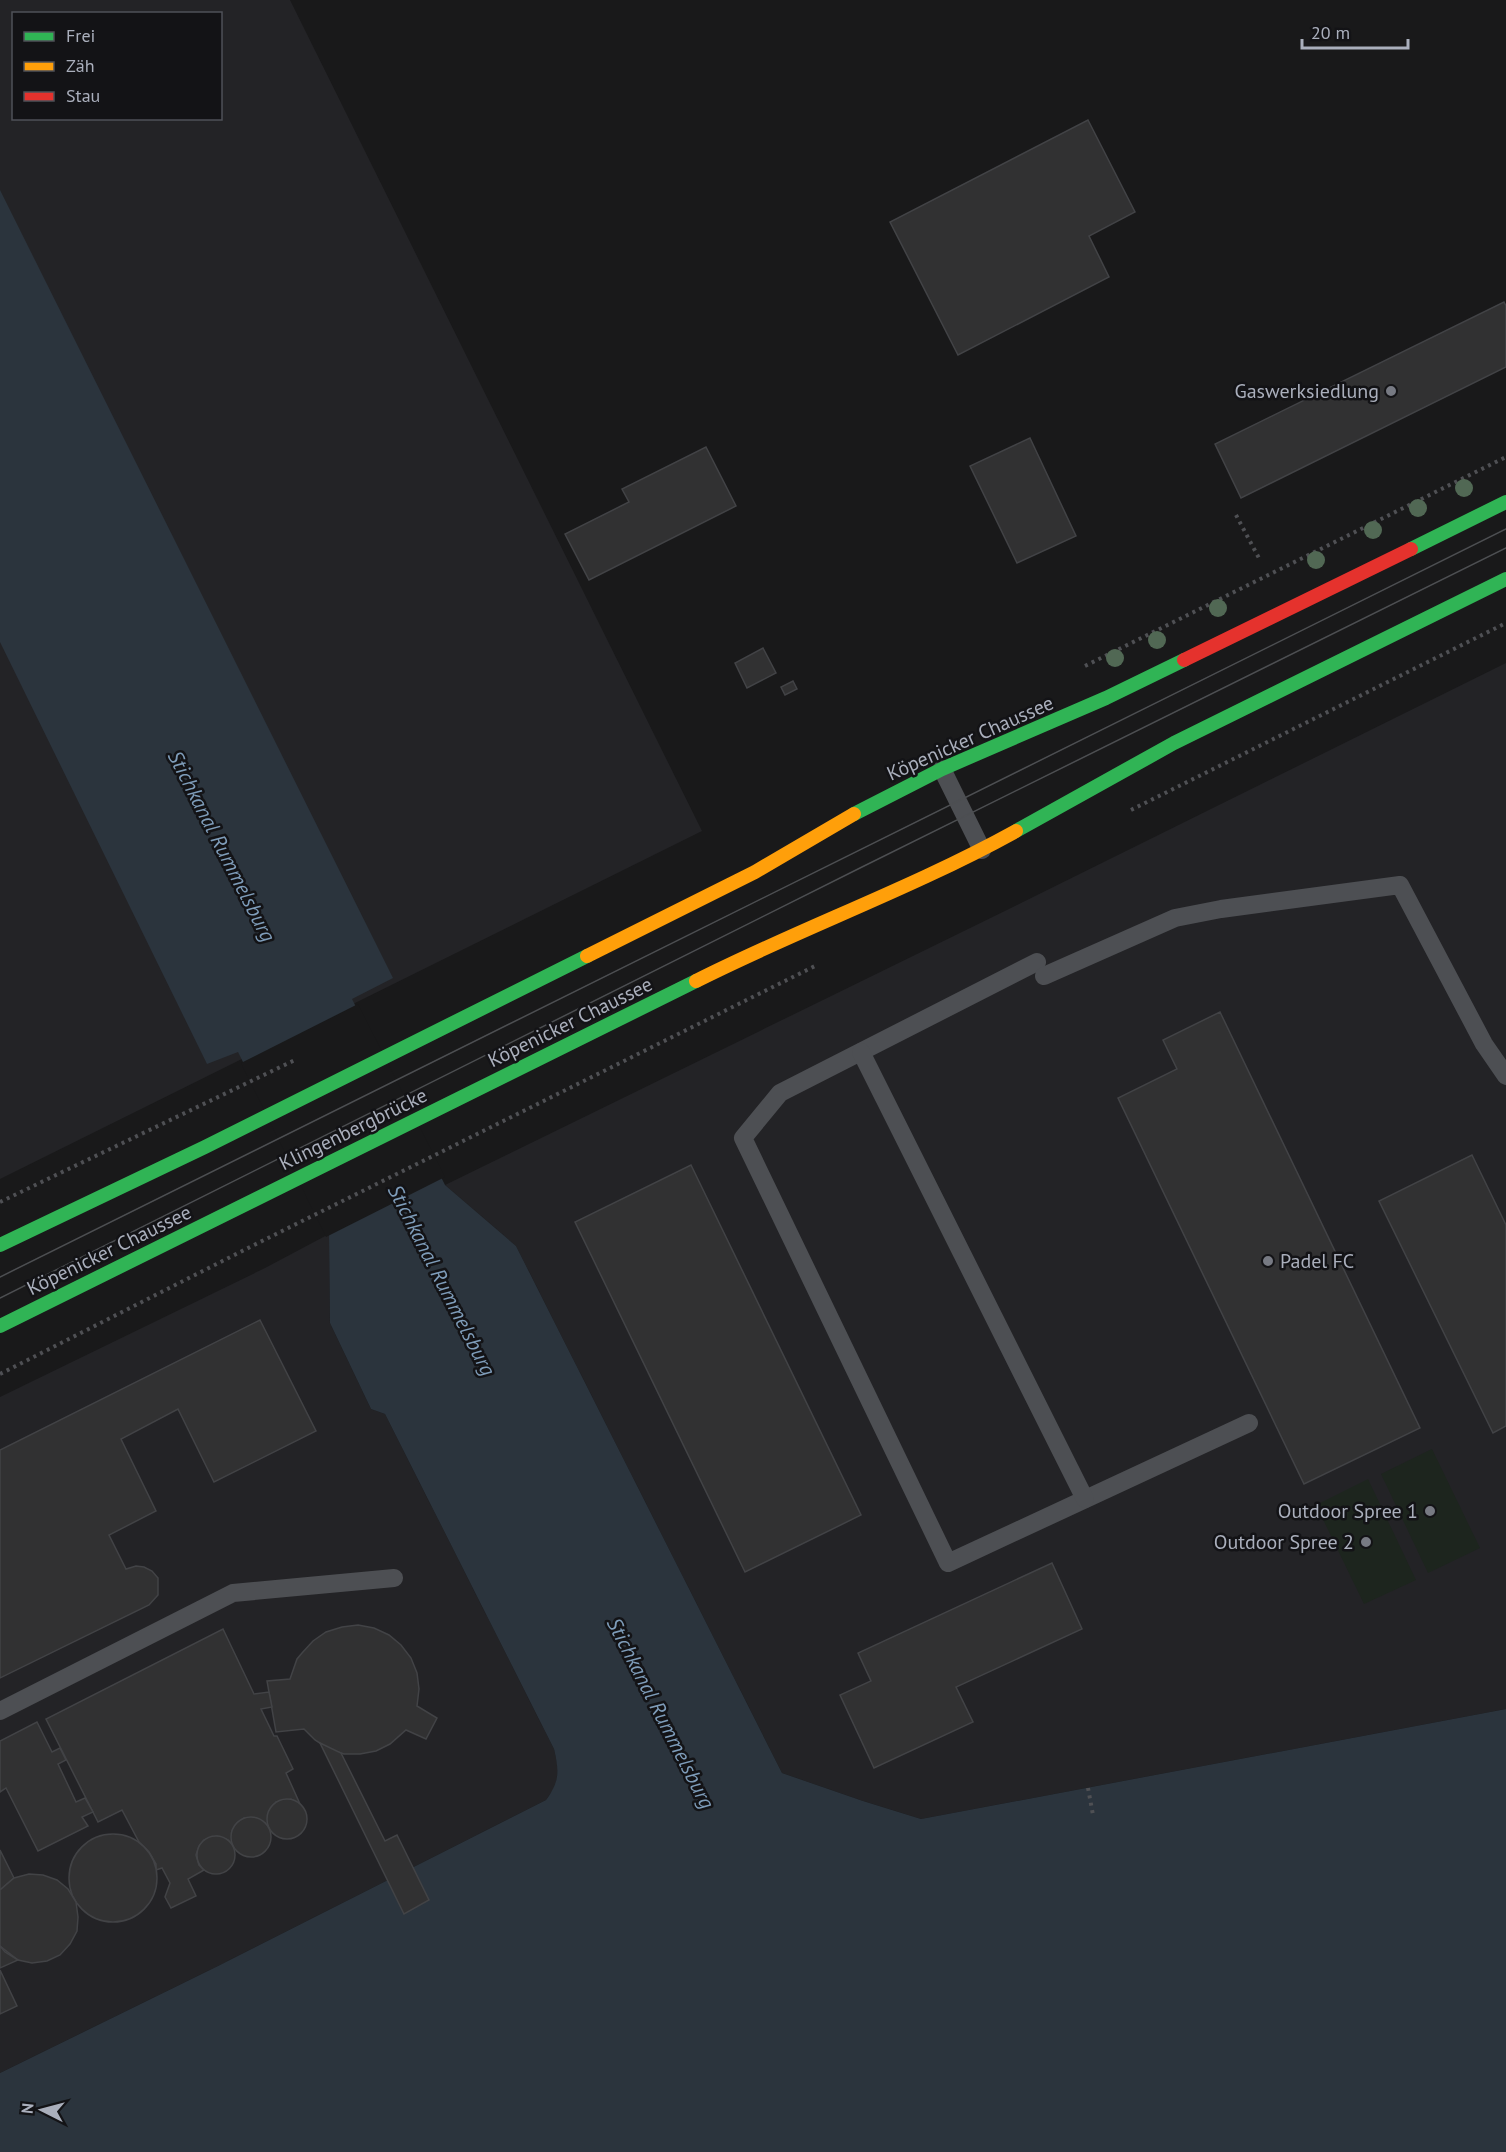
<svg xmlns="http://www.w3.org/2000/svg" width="1506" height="2152" viewBox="0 0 1506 2152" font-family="'PT Sans',sans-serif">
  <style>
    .built { fill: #232326; fill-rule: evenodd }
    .green { fill: #1d251e }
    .water { fill: #2b343d }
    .pier { fill: #19191a }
    .building { fill: #313132; stroke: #424346; stroke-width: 1.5 }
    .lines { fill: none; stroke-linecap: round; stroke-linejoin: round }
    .path { stroke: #4f5054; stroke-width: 4; stroke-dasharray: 3 4.5; stroke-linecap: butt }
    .lane { stroke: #4d4f53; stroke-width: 18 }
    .fast { stroke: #30b455; stroke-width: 14 }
    .slow { stroke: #ff9f0a; stroke-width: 14 }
    .jam { stroke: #e5322d; stroke-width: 14 }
    .tram { stroke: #4d4f52; stroke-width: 1.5 }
    .tree { fill: #516854 }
    .poi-dot { fill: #777a83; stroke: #131316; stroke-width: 2 }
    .labels { text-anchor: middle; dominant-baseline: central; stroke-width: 5; stroke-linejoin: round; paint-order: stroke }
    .poi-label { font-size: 20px; fill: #aaafbc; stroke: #131316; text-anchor: end }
    .street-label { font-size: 20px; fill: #aaafbc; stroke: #131316 }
    .water-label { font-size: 21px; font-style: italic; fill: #7e9cb9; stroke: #131316 }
  </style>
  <rect width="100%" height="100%" fill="#19191a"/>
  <g class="built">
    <path d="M0 0H290L702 831 0 1179ZM14 14H220V118H14Z"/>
    <path d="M1506 663V1709L921 1819 863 1801 782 1773 516 1246 445 1185 1011 908Z"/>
    <path d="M329 1234 330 1323 371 1409 385 1414 554 1749 558 1767 556 1786 546 1800 218 1966 0 2073V1397L265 1268Z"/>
  </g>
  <g class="green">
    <path d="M1432 1449 1480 1548 1428 1573 1381 1474Z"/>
    <path d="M1368 1479 1416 1580 1364 1604 1316 1505Z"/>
  </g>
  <path class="water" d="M0 190 393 978 352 999 445 1185 516 1246 782 1773 863 1801 921 1819 1506 1709V2152H0V2073L218 1966 546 1800C560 1781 559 1771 554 1749L385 1414 371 1409 330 1323 329 1234 238 1052 207 1064 0 642Z"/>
  <path class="pier" d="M358 1004 445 1177 326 1237 241 1063Z"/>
  <g class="building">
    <path d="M1088 120 1135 212 1089 236 1109 277 958 355 890 222Z"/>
    <path d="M1504 302 1506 306V367L1241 498 1215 444Z"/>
    <path d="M1030 438 1076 536 1017 563 970 466Z"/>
    <path d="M706 447 736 506 589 580 565 534 629 502 622 489Z"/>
    <path d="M763 648 776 673 747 688 735 663Z"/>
    <path d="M793 681 797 689 785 695 781 687Z"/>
    <path d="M1220 1012 1420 1428 1304 1484 1118 1098 1177 1069 1163 1040Z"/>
    <path d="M1472 1155 1506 1225V1426L1493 1433 1379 1201Z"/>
    <path d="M691 1165 861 1515 745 1572 575 1222Z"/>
    <path d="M260 1320 316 1431 214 1482 178 1409 121 1439 156 1511 109 1535 126 1569 136 1566 144 1567 152 1571 158 1578V1595L149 1605 0 1678V1450Z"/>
    <path d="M1052 1563 1082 1629 956 1687 973 1722 874 1768 840 1695 871 1681 858 1653Z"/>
    <path d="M358 1625 374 1628 389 1635 401 1645 411 1658 417 1673 419 1689 417 1706 437 1718 426 1739 406 1730 390 1744 376 1751 360 1754H344L329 1749 315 1740 304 1729 276 1732 267 1681 290 1679 297 1659 302 1653 313 1641 326 1632 342 1627Z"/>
    <path d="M223 1629 254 1694 269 1692 272 1707 261 1709 274 1736H277L293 1769 286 1773 300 1804 291 1799 276 1802 269 1811 268 1826 256 1818H244L238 1822 232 1831 233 1845 228 1840 217 1836 204 1840 199 1846 196 1855 199 1865 204 1870 188 1879 196 1896 171 1908 165 1897 170 1883 162 1868 156 1870V1864L149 1852 139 1842 122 1810 98 1822 46 1719Z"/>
    <path d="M37 1722 52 1752 60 1748 66 1760 58 1764 76 1802 85 1798 93 1812 82 1817 88 1826 38 1851 6 1788 0 1792V1741Z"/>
    <path d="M320 1743 341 1753 385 1841 397 1835 429 1900 404 1914Z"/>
    <circle cx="287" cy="1819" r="20"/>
    <circle cx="251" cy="1837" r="20"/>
    <circle cx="113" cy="1878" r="44"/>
    <circle cx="216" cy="1855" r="19"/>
    <path d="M0 1850 14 1878 0 1890Z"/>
    <path d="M29 1874 43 1875 57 1880 68 1889 76 1902 78 1917 77 1931 70 1944 60 1955 47 1961 32 1963 18 1960 0 1946V1890L14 1878Z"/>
    <path d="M0 1946 5 1952 18 1960 0 1968Z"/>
    <path d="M0 1970 17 2006 0 2014Z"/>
  </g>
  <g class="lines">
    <g class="path">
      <path d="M1236 515 1260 560"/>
      <path d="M1085 666 1506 457"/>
      <path d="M1131 810 1506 623"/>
      <path d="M0 1202 297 1059"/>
      <path d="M0 1374 254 1245 817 965"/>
      <path d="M1088 1788 1093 1815"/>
    </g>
    <g class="lane">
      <path d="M942 769 982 850"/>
      <path d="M1037 962 780 1093 743 1138 948 1563 1249 1423"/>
      <path d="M1044 976 1175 918 1221 909 1400 885 1484 1044 1506 1076"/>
      <path d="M861 1052 1085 1499"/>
      <path d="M0 1711 233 1593 394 1578"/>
    </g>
    <g class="fast">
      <path d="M1411 549 1506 502"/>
      <path d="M854 814 942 769 1106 698 1184 660"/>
      <path d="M1016 831 1174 743 1506 579"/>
      <path d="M0 1245 205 1147 587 956"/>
      <path d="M0 1326 696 981"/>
    </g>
    <g class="slow">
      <path d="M587 956 755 872 854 814"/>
      <path d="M696 981C801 928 913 888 1016 831"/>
    </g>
    <path class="jam" d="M1184 660 1411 549"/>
    <g class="tram">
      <path d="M0 1277 1506 529"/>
      <path d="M0 1298 860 868 1506 548"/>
    </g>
  </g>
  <g class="tree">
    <circle cx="1464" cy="488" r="9"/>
    <circle cx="1418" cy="508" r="9"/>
    <circle cx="1373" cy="530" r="9"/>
    <circle cx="1316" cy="560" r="9"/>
    <circle cx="1218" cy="608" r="9"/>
    <circle cx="1157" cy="640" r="9"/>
    <circle cx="1115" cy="658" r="9"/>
  </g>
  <g class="poi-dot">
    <circle cx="1391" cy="391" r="6"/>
    <circle cx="1268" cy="1261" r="6"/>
    <circle cx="1430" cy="1511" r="6"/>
    <circle cx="1366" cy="1542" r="6"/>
  </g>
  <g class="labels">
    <g class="poi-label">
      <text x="1379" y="391">Gaswerksiedlung</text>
      <text x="1280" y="1261" text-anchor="start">Padel FC</text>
      <text x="1418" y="1511">Outdoor Spree 1</text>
      <text x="1354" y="1542">Outdoor Spree 2</text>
    </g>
    <g class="street-label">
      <text transform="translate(970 738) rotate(-24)">Köpenicker Chaussee</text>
      <text transform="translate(570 1022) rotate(-26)">Köpenicker Chaussee</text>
      <text transform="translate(353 1129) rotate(-26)">Klingenbergbrücke</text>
      <text transform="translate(109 1250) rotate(-26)">Köpenicker Chaussee</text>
    </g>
    <g class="water-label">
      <text transform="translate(222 846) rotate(63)">Stichkanal Rummelsburg</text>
      <text transform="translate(442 1280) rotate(63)">Stichkanal Rummelsburg</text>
      <text transform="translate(661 1713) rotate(63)">Stichkanal Rummelsburg</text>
    </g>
  </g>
  <rect x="12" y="12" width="210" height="108" fill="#131316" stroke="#4f5158" stroke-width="1.5"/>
  <rect x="24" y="32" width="30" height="9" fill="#30b455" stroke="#4f5158" stroke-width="1.5"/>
  <text x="66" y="42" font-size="18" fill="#aaafbc">Frei</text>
  <rect x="24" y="62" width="30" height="9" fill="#ff9f0a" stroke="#4f5158" stroke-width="1.5"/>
  <text x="66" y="72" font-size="18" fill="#aaafbc">Zäh</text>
  <rect x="24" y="92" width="30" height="9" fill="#e5322d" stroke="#4f5158" stroke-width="1.5"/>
  <text x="66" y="102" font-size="18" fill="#aaafbc">Stau</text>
  <g transform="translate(42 2110) rotate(276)" stroke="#131316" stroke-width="4.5" paint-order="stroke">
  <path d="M0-4.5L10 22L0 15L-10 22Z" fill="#aaafbc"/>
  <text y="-9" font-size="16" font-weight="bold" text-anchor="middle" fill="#aaafbc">N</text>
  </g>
  <path d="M1302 39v9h106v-9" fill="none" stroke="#aaafbc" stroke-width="3"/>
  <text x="1311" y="39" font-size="18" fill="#aaafbc" stroke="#131316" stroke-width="4.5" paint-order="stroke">20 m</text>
</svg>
